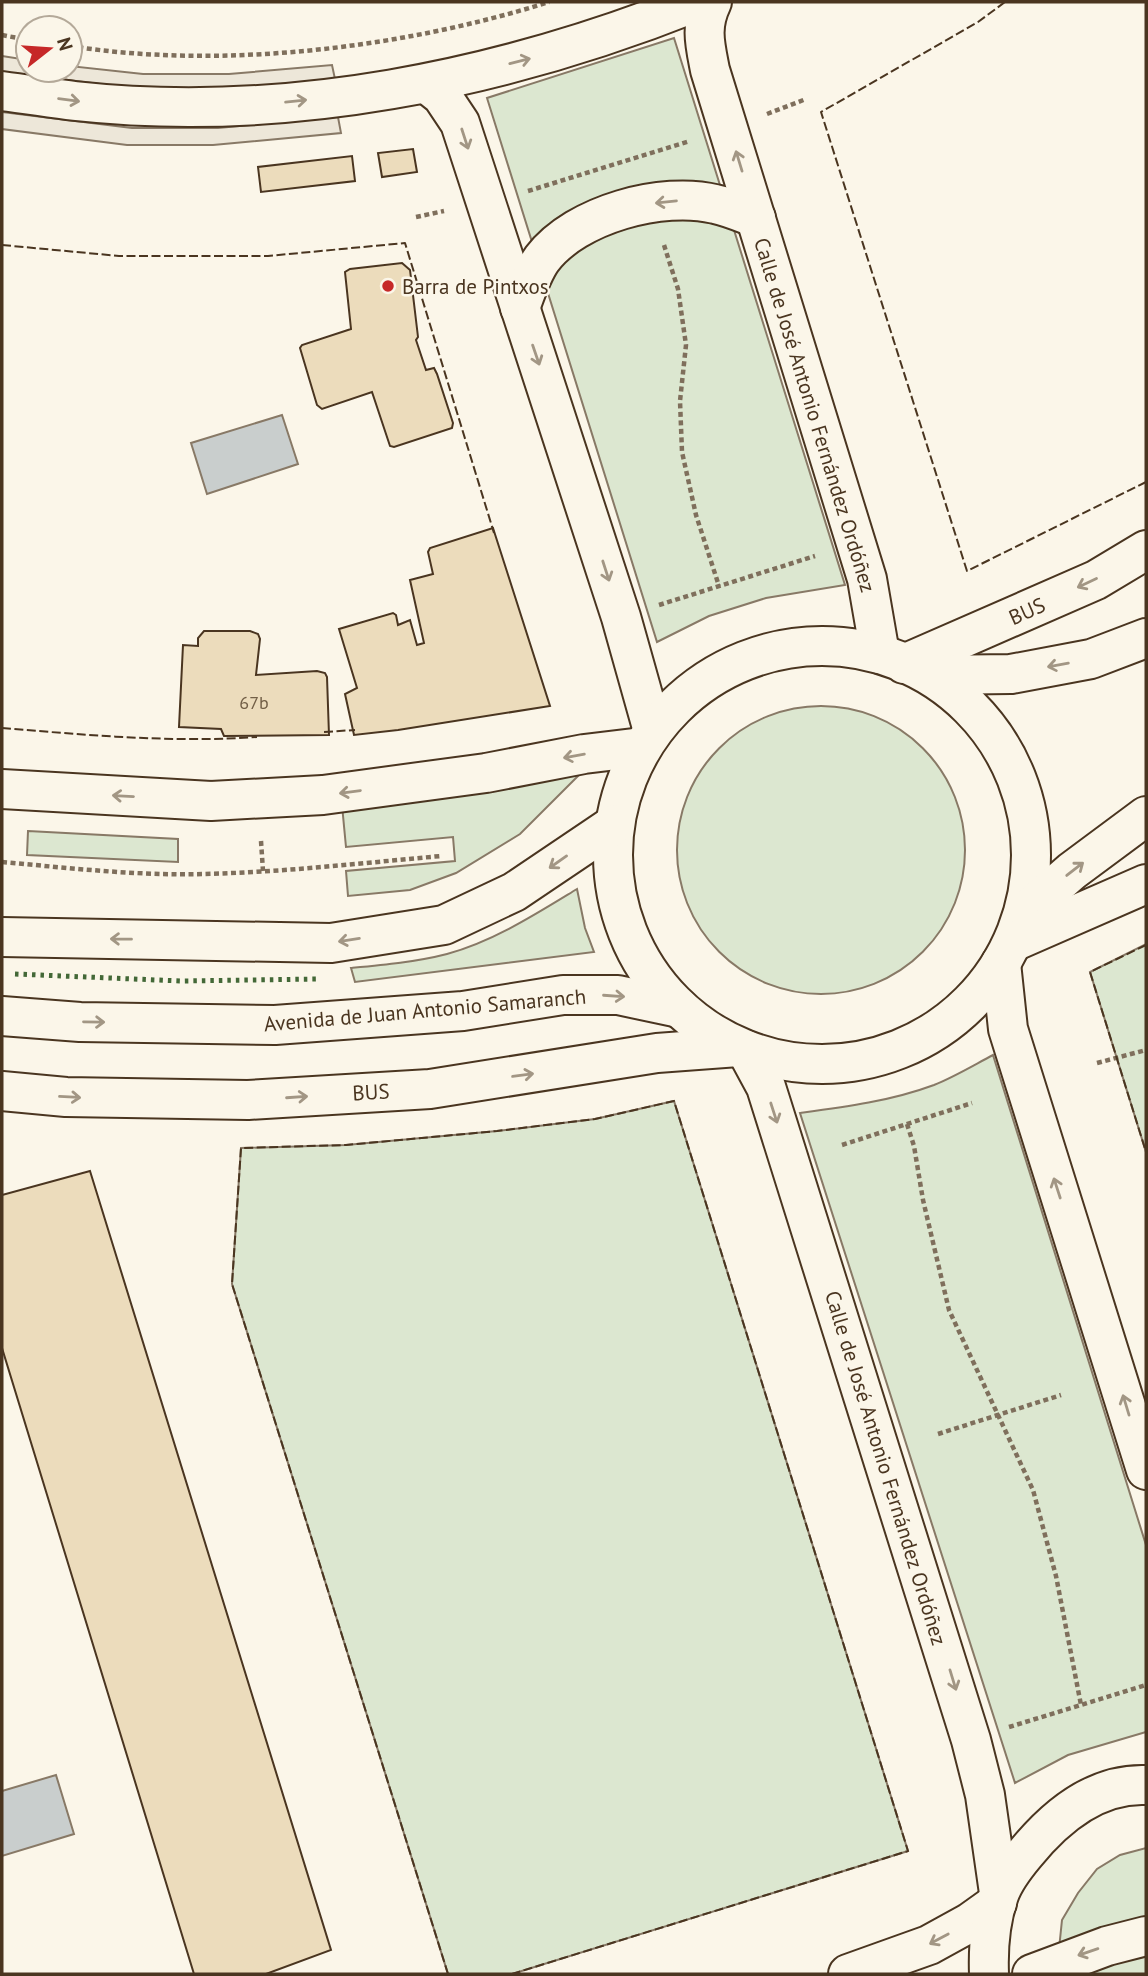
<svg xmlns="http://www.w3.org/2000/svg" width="1148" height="1976" viewBox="0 0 1148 1976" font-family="'PT Sans',sans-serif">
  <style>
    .green { fill: #dce7d0; stroke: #887966; stroke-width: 2 }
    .parking { fill: #ede7d9; stroke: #887966; stroke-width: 2 }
    .water { fill: #c9cecd; stroke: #887966; stroke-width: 2 }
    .building { fill: #ecdcbc; stroke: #4a3520; stroke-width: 2 }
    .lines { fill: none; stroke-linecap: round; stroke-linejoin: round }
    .minor-casing { stroke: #4a3520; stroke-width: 42 }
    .path { stroke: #7f6f5c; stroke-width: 4.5; stroke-dasharray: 5 3.5; stroke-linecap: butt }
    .minor { stroke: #fbf6e9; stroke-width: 38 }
    .hedge { stroke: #436837; stroke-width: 5; stroke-dasharray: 3.5 5; stroke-linecap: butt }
    .fence { stroke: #4a3520; stroke-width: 2; stroke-dasharray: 9 3.5; stroke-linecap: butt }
    .oneway { stroke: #a29684 }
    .poi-dot { fill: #c62828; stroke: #fbf6e9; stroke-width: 2.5 }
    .labels { text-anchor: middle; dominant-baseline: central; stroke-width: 5; stroke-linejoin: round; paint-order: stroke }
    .number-label { font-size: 18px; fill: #725f47 }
    .poi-label { font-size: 21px; fill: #4a3520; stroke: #fbf6e9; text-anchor: start }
    .street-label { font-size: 21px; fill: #4a3520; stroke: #fbf6e9 }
  </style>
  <rect width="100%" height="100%" fill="#fbf6e9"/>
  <g class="green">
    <path d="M674 38 845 585 766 598 709 616 657 642 487 98Z"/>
    <circle cx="821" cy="850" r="144"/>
    <path d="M585 769 520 834 456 873 410 890 348 896 346 871 455 861 453 837 346 847 342 805Z"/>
    <path d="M28 831 178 839V862L27 855Z"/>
    <path d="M577 889 585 928 594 952 355 982 351 968C383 965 416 962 447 954 494 941 536 914 577 889Z"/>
    <path d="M1146 944V1152L1090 972Z"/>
    <path d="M993 1055 1146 1545V1732L1068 1755 1015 1783 800 1113C845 1107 891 1101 934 1085 954 1077 974 1065 993 1055Z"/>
    <path d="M674 1101 908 1851 512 1974H448L232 1284 241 1148 346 1145 497 1131 595 1119Z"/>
    <path d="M1146 1848V1921L1059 1949 1062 1920 1078 1893 1097 1869 1120 1855Z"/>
    <path d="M1146 1947V1974H1067Z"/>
  </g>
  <g class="parking">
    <path d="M2 56 28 60V70H70V66L143 74H229L332 65 335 79 226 89H141L2 72Z"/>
    <path d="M2 112 132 128H218L338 117 341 133 213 145H127L2 129Z"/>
  </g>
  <g class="water">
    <path d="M282 415 298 464 207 494 191 443Z"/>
    <path d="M56 1775 74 1834 2 1856V1791Z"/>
  </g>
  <g class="building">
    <path d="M413 149 417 172 382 177 378 153Z"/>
    <path d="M352 156 355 181 261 192 258 167Z"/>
    <path d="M402 263 410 270 418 337 416 340 426 370 434 368 437 374 453 423 452 428 394 447 390 446 372 392 322 409 317 405 300 348 302 345 351 329 345 272 350 269Z"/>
    <path d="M493 528 550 706 398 730 354 735 345 694 357 688 339 629 393 613 396 615 398 625 410 620 417 645 424 643 410 580 433 574 428 552 430 548Z"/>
    <path d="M204 631H250L258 634 260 639 256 675 317 671 325 673 327 677 329 735 224 736 221 729 179 727 183 645 198 646V638Z"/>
    <path d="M90 1171 331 1950 266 1974H194L2 1348V1195Z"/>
  </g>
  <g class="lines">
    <g class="minor-casing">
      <g id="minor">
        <path d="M712 2C700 27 705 44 710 70L867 579 880 654"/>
        <path d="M427 84 442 96 460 123 621 617 653 731"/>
        <path d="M2 91C26 94 51 98 75 101 286 124 500 80 696 2"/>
        <path d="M520 308C526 292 532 273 542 259 576 214 663 191 715 204 729 207 743 213 756 218"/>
        <circle cx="822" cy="855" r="209"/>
        <path d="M904 664 1096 580 1146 550"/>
        <path d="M930 675 1011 674 1091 659 1146 638"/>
        <path d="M2 789 211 801 323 795 486 773 584 754 642 747"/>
        <path d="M1023 914 1072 871 1146 816"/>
        <path d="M2 937 331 943 444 925 514 892 615 824"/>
        <path d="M1013 942 1146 884"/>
        <path d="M1001 963 1008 1029 1146 1470"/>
        <path d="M2 1016 80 1022 275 1025 463 1011 563 995H618L679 1008"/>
        <path d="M746 1050 766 1087 971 1740 985 1795 999 1893"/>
        <path d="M2 1091 66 1097 248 1100 430 1089 657 1053 738 1047"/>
        <path d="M848 1974 929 1945 969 1923 997 1903"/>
        <path d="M989 1974C988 1947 990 1921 999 1895 1004 1880 1015 1866 1025 1854 1055 1817 1095 1783 1146 1785"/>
        <path d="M1032 1974 1107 1946 1146 1936"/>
      </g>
    </g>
    <g class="path">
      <path d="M2 35 28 40"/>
      <path d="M70 46C222 70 403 48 549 2"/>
      <path d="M767 114 806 99"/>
      <path d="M528 191 690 141"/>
      <path d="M416 217 444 211"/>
      <path d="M664 245 678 289 686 345 680 401 682 452 696 515 719 586"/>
      <path d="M659 605 815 556"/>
      <path d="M261 841 263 871"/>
      <path d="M2 862C70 868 137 876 205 874 284 872 363 863 441 856"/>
      <path d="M1097 1063 1146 1050"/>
      <path d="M907 1124 914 1146 923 1200 949 1310 1033 1490 1056 1576 1081 1705"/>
      <path d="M842 1145 972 1103"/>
      <path d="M938 1434 1061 1395"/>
      <path d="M1009 1727 1146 1685"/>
    </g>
    <use href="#minor" class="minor"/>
    <path class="hedge" d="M15 974 181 981 316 979"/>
    <g class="fence">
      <path d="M1005 2 978 22 821 112 967 571 1146 482"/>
      <path d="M2 245 119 256H268L405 243 494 533"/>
      <path d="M2 728C86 735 173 743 257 737"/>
      <path d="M324 732 355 730"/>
      <path d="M1146 945 1090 972 1146 1152"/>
      <path d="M448 1974 232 1284 241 1148 346 1145 497 1131 595 1119 674 1101 908 1851 512 1974"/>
    </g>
  </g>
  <defs><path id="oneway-shaft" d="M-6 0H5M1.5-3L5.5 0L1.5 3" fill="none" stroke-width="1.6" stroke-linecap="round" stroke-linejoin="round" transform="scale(1.75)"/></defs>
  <g class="oneway">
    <use href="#oneway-shaft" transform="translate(520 61) rotate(-14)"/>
    <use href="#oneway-shaft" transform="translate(69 100) rotate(7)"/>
    <use href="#oneway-shaft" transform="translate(296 101) rotate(-6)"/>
    <use href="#oneway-shaft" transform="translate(465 139) rotate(72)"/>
    <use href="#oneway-shaft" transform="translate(739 161) rotate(-107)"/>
    <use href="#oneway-shaft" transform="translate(666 202) rotate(174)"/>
    <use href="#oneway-shaft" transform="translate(536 355) rotate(71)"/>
    <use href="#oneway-shaft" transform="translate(606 571) rotate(72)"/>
    <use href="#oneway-shaft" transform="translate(1087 583) rotate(155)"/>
    <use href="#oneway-shaft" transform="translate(1058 665) rotate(170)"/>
    <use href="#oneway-shaft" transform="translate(574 756) rotate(170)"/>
    <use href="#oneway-shaft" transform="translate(350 792) rotate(172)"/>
    <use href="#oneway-shaft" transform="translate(123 796) rotate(-177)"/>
    <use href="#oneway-shaft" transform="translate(558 862) rotate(145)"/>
    <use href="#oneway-shaft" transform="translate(1075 869) rotate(-38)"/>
    <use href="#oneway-shaft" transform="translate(121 939) rotate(-179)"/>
    <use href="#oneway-shaft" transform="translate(349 940) rotate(171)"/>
    <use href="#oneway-shaft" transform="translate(614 996) rotate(4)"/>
    <use href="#oneway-shaft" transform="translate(94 1022) rotate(1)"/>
    <use href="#oneway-shaft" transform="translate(523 1075) rotate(-8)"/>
    <use href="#oneway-shaft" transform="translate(70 1097) rotate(3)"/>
    <use href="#oneway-shaft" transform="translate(297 1097) rotate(-4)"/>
    <use href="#oneway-shaft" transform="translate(774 1113) rotate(72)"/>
    <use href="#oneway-shaft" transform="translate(1057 1188) rotate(-108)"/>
    <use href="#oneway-shaft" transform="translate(1126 1405) rotate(-107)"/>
    <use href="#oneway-shaft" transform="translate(953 1680) rotate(73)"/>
    <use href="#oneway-shaft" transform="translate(939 1939) rotate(152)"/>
    <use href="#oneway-shaft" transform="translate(1088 1952) rotate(161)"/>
  </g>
  <circle class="poi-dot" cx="388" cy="286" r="7"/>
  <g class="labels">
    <g class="number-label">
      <text x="254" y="702">67b</text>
    </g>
    <g class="poi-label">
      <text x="402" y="286">Barra de Pintxos</text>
    </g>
    <g class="street-label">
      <text transform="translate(815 415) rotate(73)">Calle de José Antonio Fernández Ordóñez</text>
      <text transform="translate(1027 611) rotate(-24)">BUS</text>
      <text transform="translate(425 1010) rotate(-5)">Avenida de Juan Antonio Samaranch</text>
      <text transform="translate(371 1092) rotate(-3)">BUS</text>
      <text transform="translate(886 1468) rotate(73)">Calle de José Antonio Fernández Ordóñez</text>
    </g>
  </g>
  <rect width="1148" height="1976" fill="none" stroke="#4a3520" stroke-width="7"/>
  <g transform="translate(49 49) rotate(73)"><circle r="33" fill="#fbf6e9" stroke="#b4a999" stroke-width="2"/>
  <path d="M0-5L12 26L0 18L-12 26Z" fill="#c62828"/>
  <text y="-10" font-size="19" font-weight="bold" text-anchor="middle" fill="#4a3520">N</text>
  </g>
</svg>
